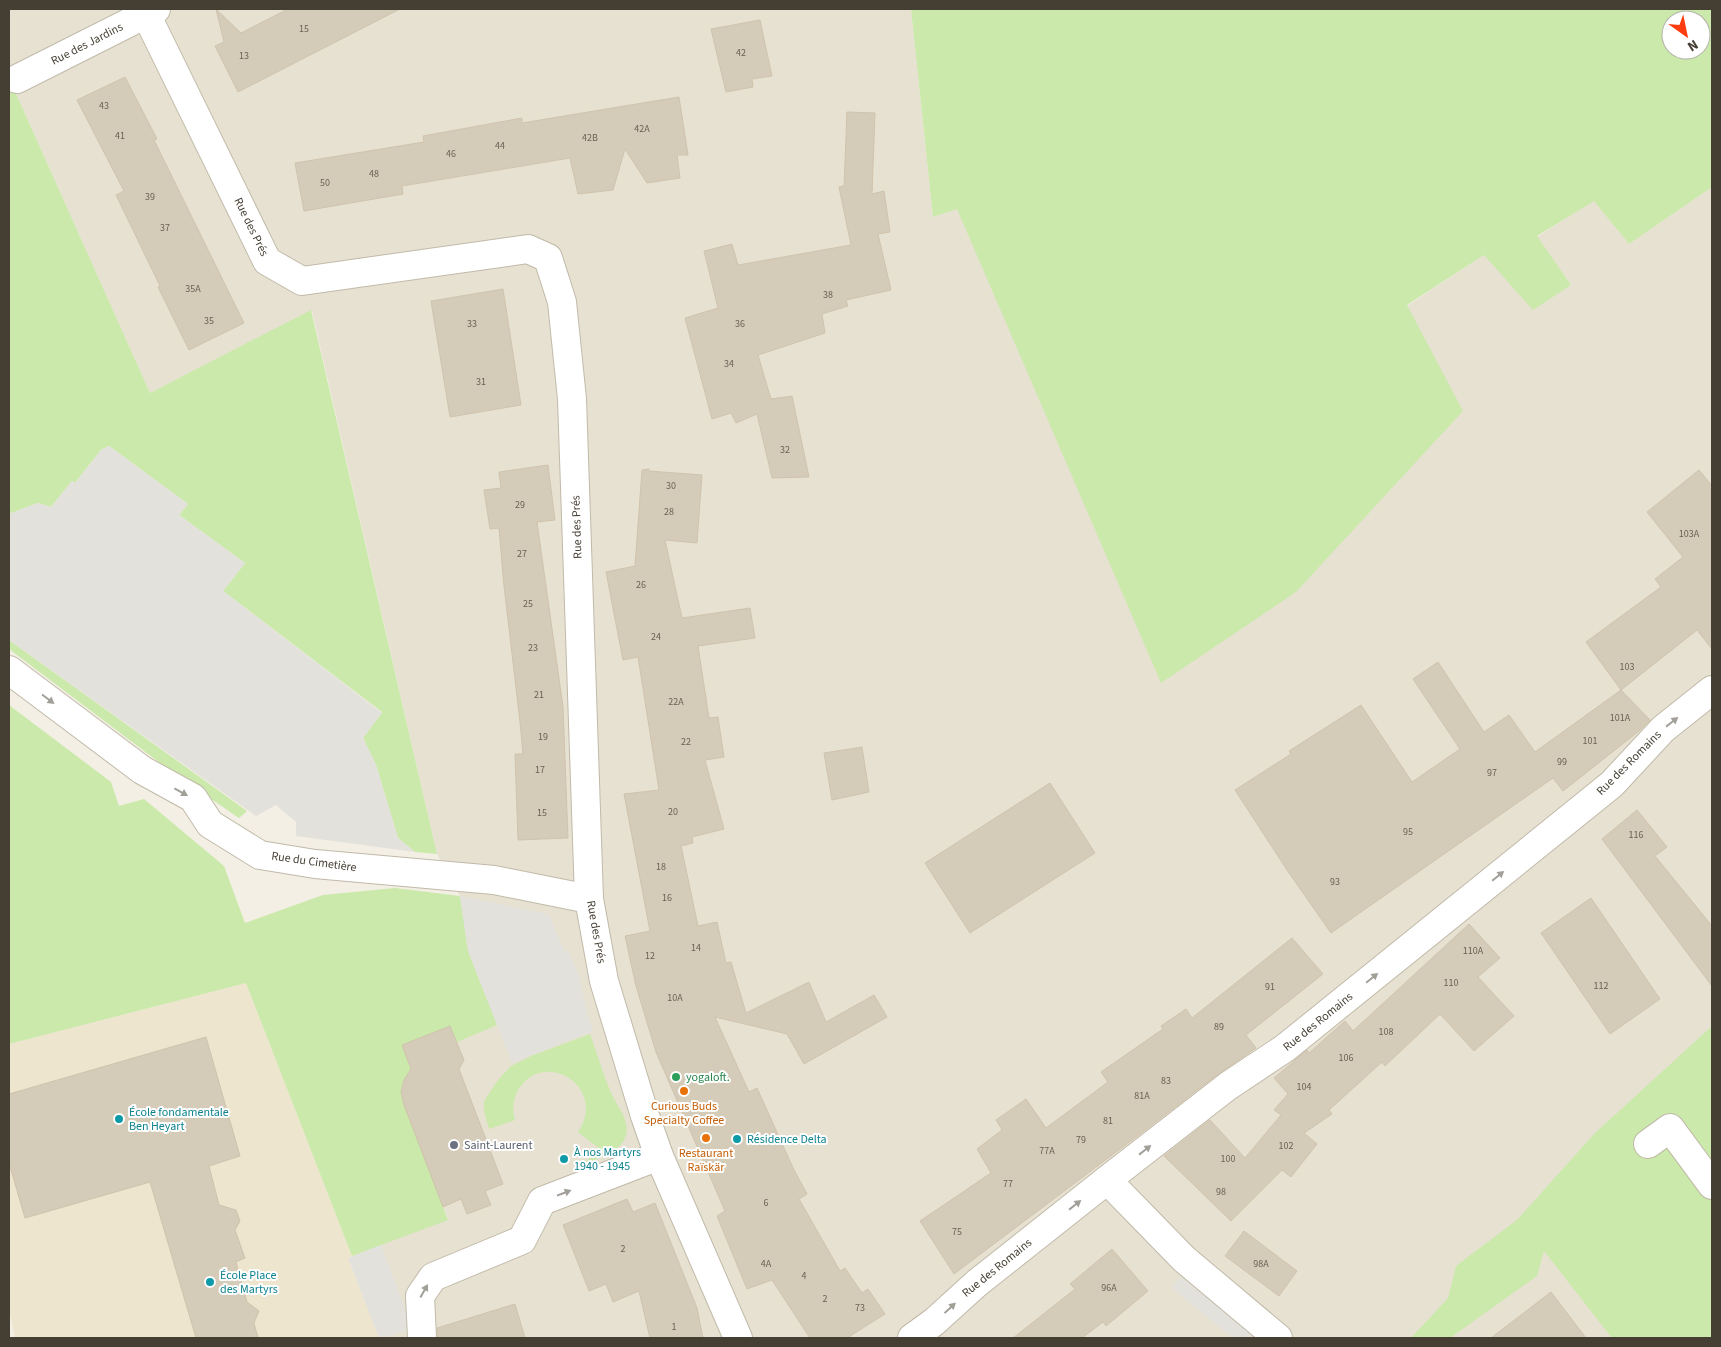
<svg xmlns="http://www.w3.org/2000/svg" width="1721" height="1347" viewBox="0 0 1721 1347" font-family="'Source Sans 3',sans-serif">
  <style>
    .residential { fill: #e7e1d2 }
    .education { fill: #ede5cd }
    .green { fill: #cae9aa; fill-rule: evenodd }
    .parking { fill: #e3e1dc }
    .building { fill: #d5cbb9; stroke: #d0c3ac }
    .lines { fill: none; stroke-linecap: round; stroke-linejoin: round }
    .minor-casing { stroke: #c1baa9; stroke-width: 30 }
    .minor { stroke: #fff; stroke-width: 28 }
    .oneway { fill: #a29f99 }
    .leisure-dot { fill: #2e9e5b; stroke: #fff; stroke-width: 2 }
    .food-dot { fill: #e8710a; stroke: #fff; stroke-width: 2 }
    .culture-dot { fill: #0f9aa8; stroke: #fff; stroke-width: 2 }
    .worship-dot { fill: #6b7280; stroke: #fff; stroke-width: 2 }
    .labels { text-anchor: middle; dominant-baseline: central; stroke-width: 4; stroke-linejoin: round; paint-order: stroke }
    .number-label { font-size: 10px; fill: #696254 }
    .street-label { font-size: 12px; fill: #453f33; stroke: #fff }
    .leisure-label { font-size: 12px; fill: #27864d; stroke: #fff; text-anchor: start }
    .food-label { font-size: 12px; fill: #c56008; stroke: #fff }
    .culture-label { font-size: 12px; fill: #0d838f; stroke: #fff; text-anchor: start }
    .worship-label { font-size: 12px; fill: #5b616d; stroke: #fff; text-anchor: start }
  </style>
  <rect width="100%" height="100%" fill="#f3efe4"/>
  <path class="residential" d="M9 9H911L933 217 957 209 1407 306 1484 255 1571 285 1537 237 1594 200 1629 244 1712 187V1338H379L352 1256 448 1219 401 1092 404 1080 411 1069 402 1045 450 1026 460 896 437 854 312 311 150 393 9 78Z"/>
  <path class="education" d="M246 983 352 1256 348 1258 379 1338H15L9 1309V1044Z"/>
  <g class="green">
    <path d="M911 9H1712V187L1629 244 1594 201 1537 236 1571 285 1533 310 1484 255 1407 305 1463 411 1296 592 1161 683 957 209 933 217ZM1671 20H1701V50H1671Z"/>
    <path d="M9 78 150 393 311 310 437 854 415 852 398 838 376 765 363 738 382 712 223 591 245 563 179 515 188 504 109 446 101 450 75 483 72 481 51 507 38 503 9 514Z"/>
    <path d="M9 640 247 811 239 818 172 772 9 649Z"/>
    <path d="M9 705 111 782 119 806 144 799 224 866 245 923 323 895 395 888 460 896 468 951 497 1025 457 1042 450 1026 402 1045 411 1069 404 1080 401 1092 448 1220 352 1256 246 983 9 1044Z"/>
    <path d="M1712 1026V1338H1612L1544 1251 1537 1276 1450 1338H1411L1448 1298 1456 1266 1517 1220 1594 1134Z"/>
    <path d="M590 1034C597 1053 603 1074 611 1093 615 1102 622 1110 625 1120 635 1148 601 1158 582 1164L596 1154 600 1149 578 1132C608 1088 545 1047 518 1090 513 1099 512 1110 515 1120L489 1129 484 1111V1101L498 1080 511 1066 531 1056Z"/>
  </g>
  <g class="parking">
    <path d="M109 446 188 504 179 515 245 563 223 591 382 713 363 738 376 765 398 838 415 852 296 836V822L276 805 256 816 9 640V514L38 503 51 507 72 481 75 483 101 450Z"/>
    <path d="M460 896 549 914 564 951 568 950 578 974 587 1012 593 1031 512 1063 468 951Z"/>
    <path d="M381 1245 412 1328 386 1338H379L348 1258Z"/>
    <path d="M1181 1277 1256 1338H1233L1172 1288Z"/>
  </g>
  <g class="building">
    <path d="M216 9 241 33 288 9H400L238 92 215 46 224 42Z"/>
    <path d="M760 20 772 76 752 79 753 87 726 92 711 29Z"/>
    <path d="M125 77 157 139 154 140 244 323 189 350 158 287 160 286 116 195 124 191 77 100Z"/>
    <path d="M679 97 688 155H677L680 178 647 183 625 149 613 190 578 194 570 158 402 186 403 194 304 211 295 163 424 142 423 136 522 118V123Z"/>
    <path d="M847 112 875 113 872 194 884 191 890 232 878 234 891 290 846 300 848 306 822 314 825 333 758 355 771 399 792 396 809 477 772 478 757 414 736 423 731 413 712 419 685 318 718 308 704 251 732 244 738 265 851 245 839 187 844 186Z"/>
    <path d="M503 289 521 405 450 417 431 301Z"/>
    <path d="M548 465 555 520 537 522 563 707 568 838 518 840 515 754H523L520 722 504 586 499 528 490 529 484 490 501 488 499 472Z"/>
    <path d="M649 469V471L702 475 697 543 665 540 682 618 750 608 755 638 698 646 709 718 718 717 724 757 705 760 724 829 692 837 693 843 681 846 698 926 717 922 726 963 731 962 746 1013 809 982 826 1022 874 995 887 1017 804 1064 787 1034 715 1017 749 1092 757 1088 794 1170 807 1194 799 1199 840 1271 845 1268 862 1293 868 1289 885 1314 847 1338H810L772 1280 747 1289 717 1216 725 1211 656 1052 636 986 625 936 650 931 624 794 659 790 638 657 623 660 606 572 635 566 642 470Z"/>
    <path d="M1699 470 1712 486V649L1697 630 1621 690 1586 642 1661 587 1655 579 1683 557 1647 512Z"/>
    <path d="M1438 662 1484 732 1509 715 1535 752 1621 690 1650 720 1639 731 1563 791 1553 778 1331 933 1287 870 1235 790 1291 754 1289 751 1361 705 1412 782 1460 749 1413 679Z"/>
    <path d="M862 747 869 792 832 800 824 753Z"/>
    <path d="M1050 783 1095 853 970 933 925 863Z"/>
    <path d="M1637 810 1667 847 1655 856 1712 926V986L1602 839Z"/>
    <path d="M1591 898 1660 999 1610 1034 1541 933Z"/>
    <path d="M1469 924 1500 958 1478 977 1514 1016 1474 1051 1440 1014 1385 1066 1382 1062 1329 1110 1332 1114 1304 1133 1317 1144 1291 1177 1282 1170 1231 1221 1164 1156 1210 1120 1245 1158 1281 1115 1274 1110 1288 1094 1274 1078 1307 1050 1309 1053 1345 1021 1353 1031Z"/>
    <path d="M1292 938 1323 974 1246 1035 1256 1048 1218 1074 1136 1137 954 1274 920 1221 991 1173 977 1149 1002 1130 996 1120 1026 1099 1046 1128 1108 1082 1101 1072 1163 1029 1161 1026 1186 1009 1192 1018Z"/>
    <path d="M450 1026 464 1060 459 1069 503 1184 485 1191 491 1205 467 1214 461 1199 443 1207 404 1105 401 1092 404 1080 411 1069 402 1045Z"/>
    <path d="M206 1037 240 1156 209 1166 219 1205 236 1210 240 1221 235 1230 245 1258 236 1262 247 1302 259 1311 254 1323 258 1338H196L150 1182 25 1218 9 1163V1094Z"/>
    <path d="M627 1199 633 1212 655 1203 697 1308 703 1338H650L639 1291 613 1302 606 1284 589 1291 563 1225Z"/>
    <path d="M1244 1231 1297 1271 1279 1296 1225 1256Z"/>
    <path d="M1112 1249 1148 1291 1106 1326 1103 1322 1082 1338H1013L1075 1289 1070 1284Z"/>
    <path d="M1551 1292 1586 1338H1491Z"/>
    <path d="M515 1304 525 1338H437V1328Z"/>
  </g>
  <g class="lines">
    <g class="minor-casing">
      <g id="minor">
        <path d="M146 14 267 261 302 281 528 249 548 258 562 302 572 399 589 899 604 981 645 1116 659 1156 738 1338"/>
        <path d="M17 79 156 9"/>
        <path d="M9 670 142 770 193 798 210 824 260 855 315 864 494 880 589 899"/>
        <path d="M1648 1144 1670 1128 1712 1185"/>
        <path d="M1107 1180 1184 1259 1278 1338"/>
        <path d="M422 1338 420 1296 433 1277 522 1240 542 1201 659 1156"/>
        <path d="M912 1338 934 1322 977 1283 1107 1180 1228 1086 1285 1048 1612 784 1663 729 1712 690"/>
      </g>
    </g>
    <use href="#minor" class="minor"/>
  </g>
  <defs><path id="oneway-solid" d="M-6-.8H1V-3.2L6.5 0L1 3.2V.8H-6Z" transform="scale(1.25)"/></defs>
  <g class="oneway">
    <use href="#oneway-solid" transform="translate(48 699) rotate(37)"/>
    <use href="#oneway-solid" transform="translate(1672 722) rotate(-38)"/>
    <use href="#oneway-solid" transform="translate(181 792) rotate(29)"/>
    <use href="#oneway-solid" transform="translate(1498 876) rotate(-39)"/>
    <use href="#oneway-solid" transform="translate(1372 978) rotate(-39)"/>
    <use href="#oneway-solid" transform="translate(1145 1150) rotate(-38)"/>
    <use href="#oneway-solid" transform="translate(564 1193) rotate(-21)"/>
    <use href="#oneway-solid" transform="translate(1075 1205) rotate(-38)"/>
    <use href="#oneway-solid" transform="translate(424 1291) rotate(-61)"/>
    <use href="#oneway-solid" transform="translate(950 1308) rotate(-43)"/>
  </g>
  <circle class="leisure-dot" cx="676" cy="1077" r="5"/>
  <g class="food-dot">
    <circle cx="684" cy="1091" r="5"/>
    <circle cx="706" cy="1138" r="5"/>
  </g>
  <g class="culture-dot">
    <circle cx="119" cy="1119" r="5"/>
    <circle cx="737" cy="1139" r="5"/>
    <circle cx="564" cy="1159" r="5"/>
    <circle cx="210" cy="1282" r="5"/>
  </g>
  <circle class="worship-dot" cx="454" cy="1145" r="5"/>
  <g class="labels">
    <g class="number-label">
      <text x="304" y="29">15</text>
      <text x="741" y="53">42</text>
      <text x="244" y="56">13</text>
      <text x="104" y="106">43</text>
      <text x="642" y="129">42A</text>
      <text x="120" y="136">41</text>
      <text x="590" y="138">42B</text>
      <text x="500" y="146">44</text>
      <text x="451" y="154">46</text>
      <text x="374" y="174">48</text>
      <text x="325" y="183">50</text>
      <text x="150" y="197">39</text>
      <text x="165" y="228">37</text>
      <text x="193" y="289">35A</text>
      <text x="828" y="295">38</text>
      <text x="209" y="321">35</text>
      <text x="472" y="324">33</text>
      <text x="740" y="324">36</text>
      <text x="729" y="364">34</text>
      <text x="481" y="382">31</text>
      <text x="785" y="450">32</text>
      <text x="671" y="486">30</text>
      <text x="520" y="505">29</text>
      <text x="669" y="512">28</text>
      <text x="1689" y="534">103A</text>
      <text x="522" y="554">27</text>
      <text x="641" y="585">26</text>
      <text x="528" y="604">25</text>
      <text x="656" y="637">24</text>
      <text x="533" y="648">23</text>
      <text x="1627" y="667">103</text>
      <text x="539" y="695">21</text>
      <text x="676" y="702">22A</text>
      <text x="1620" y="718">101A</text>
      <text x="543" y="737">19</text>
      <text x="1590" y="741">101</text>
      <text x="686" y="742">22</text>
      <text x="1562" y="762">99</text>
      <text x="540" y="770">17</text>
      <text x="1492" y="773">97</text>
      <text x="673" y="812">20</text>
      <text x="542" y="813">15</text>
      <text x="1408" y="832">95</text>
      <text x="1636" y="835">116</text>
      <text x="661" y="867">18</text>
      <text x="1335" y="882">93</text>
      <text x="667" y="898">16</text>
      <text x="696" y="948">14</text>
      <text x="1473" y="951">110A</text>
      <text x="650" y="956">12</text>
      <text x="1451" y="983">110</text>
      <text x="1601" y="986">112</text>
      <text x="1270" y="987">91</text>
      <text x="675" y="998">10A</text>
      <text x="1219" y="1027">89</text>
      <text x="1386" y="1032">108</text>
      <text x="1346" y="1058">106</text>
      <text x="1166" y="1081">83</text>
      <text x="1304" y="1087">104</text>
      <text x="1142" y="1096">81A</text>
      <text x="1108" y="1121">81</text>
      <text x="1081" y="1140">79</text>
      <text x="1286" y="1146">102</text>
      <text x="1047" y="1151">77A</text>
      <text x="1228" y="1159">100</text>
      <text x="1008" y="1184">77</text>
      <text x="1221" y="1192">98</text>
      <text x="766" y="1203">6</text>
      <text x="957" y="1232">75</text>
      <text x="623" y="1249">2</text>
      <text x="766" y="1264">4A</text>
      <text x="1261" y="1264">98A</text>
      <text x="804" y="1276">4</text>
      <text x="1109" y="1288">96A</text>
      <text x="825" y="1299">2</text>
      <text x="860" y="1308">73</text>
      <text x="674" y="1327">1</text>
    </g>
    <g class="street-label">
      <text transform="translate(87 44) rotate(-27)">Rue des Jardins</text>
      <text transform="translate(251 227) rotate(64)">Rue des Prés</text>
      <text transform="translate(577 527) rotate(-92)">Rue des Prés</text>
      <text transform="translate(1629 763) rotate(-45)">Rue des Romains</text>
      <text transform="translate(314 862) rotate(8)">Rue du Cimetière</text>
      <text transform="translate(596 932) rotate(80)">Rue des Prés</text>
      <text transform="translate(1318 1022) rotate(-39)">Rue des Romains</text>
      <text transform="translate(997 1268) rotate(-39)">Rue des Romains</text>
    </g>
    <g class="leisure-label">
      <text x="686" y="1077">yogaloft.</text>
    </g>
    <g class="food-label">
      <text x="684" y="1106">Curious Buds<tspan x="684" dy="14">Specialty Coffee</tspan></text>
      <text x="706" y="1153">Restaurant<tspan x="706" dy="14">Raïskär</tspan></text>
    </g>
    <g class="culture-label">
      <text x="129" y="1112">École fondamentale<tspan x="129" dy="14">Ben Heyart</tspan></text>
      <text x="747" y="1139">Résidence Delta</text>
      <text x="574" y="1152">À nos Martyrs<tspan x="574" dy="14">1940 - 1945</tspan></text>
      <text x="220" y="1275">École Place<tspan x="220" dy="14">des Martyrs</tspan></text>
    </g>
    <g class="worship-label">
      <text x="464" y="1145">Saint-Laurent</text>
    </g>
  </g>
  <rect width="1721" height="1347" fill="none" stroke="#453f33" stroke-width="20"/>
  <g transform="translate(1686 35) rotate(147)"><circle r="24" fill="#ffffff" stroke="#b5b2ad"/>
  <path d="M0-4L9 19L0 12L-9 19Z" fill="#ff3d0e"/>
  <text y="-8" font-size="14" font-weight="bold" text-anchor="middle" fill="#453f33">N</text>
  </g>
</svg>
